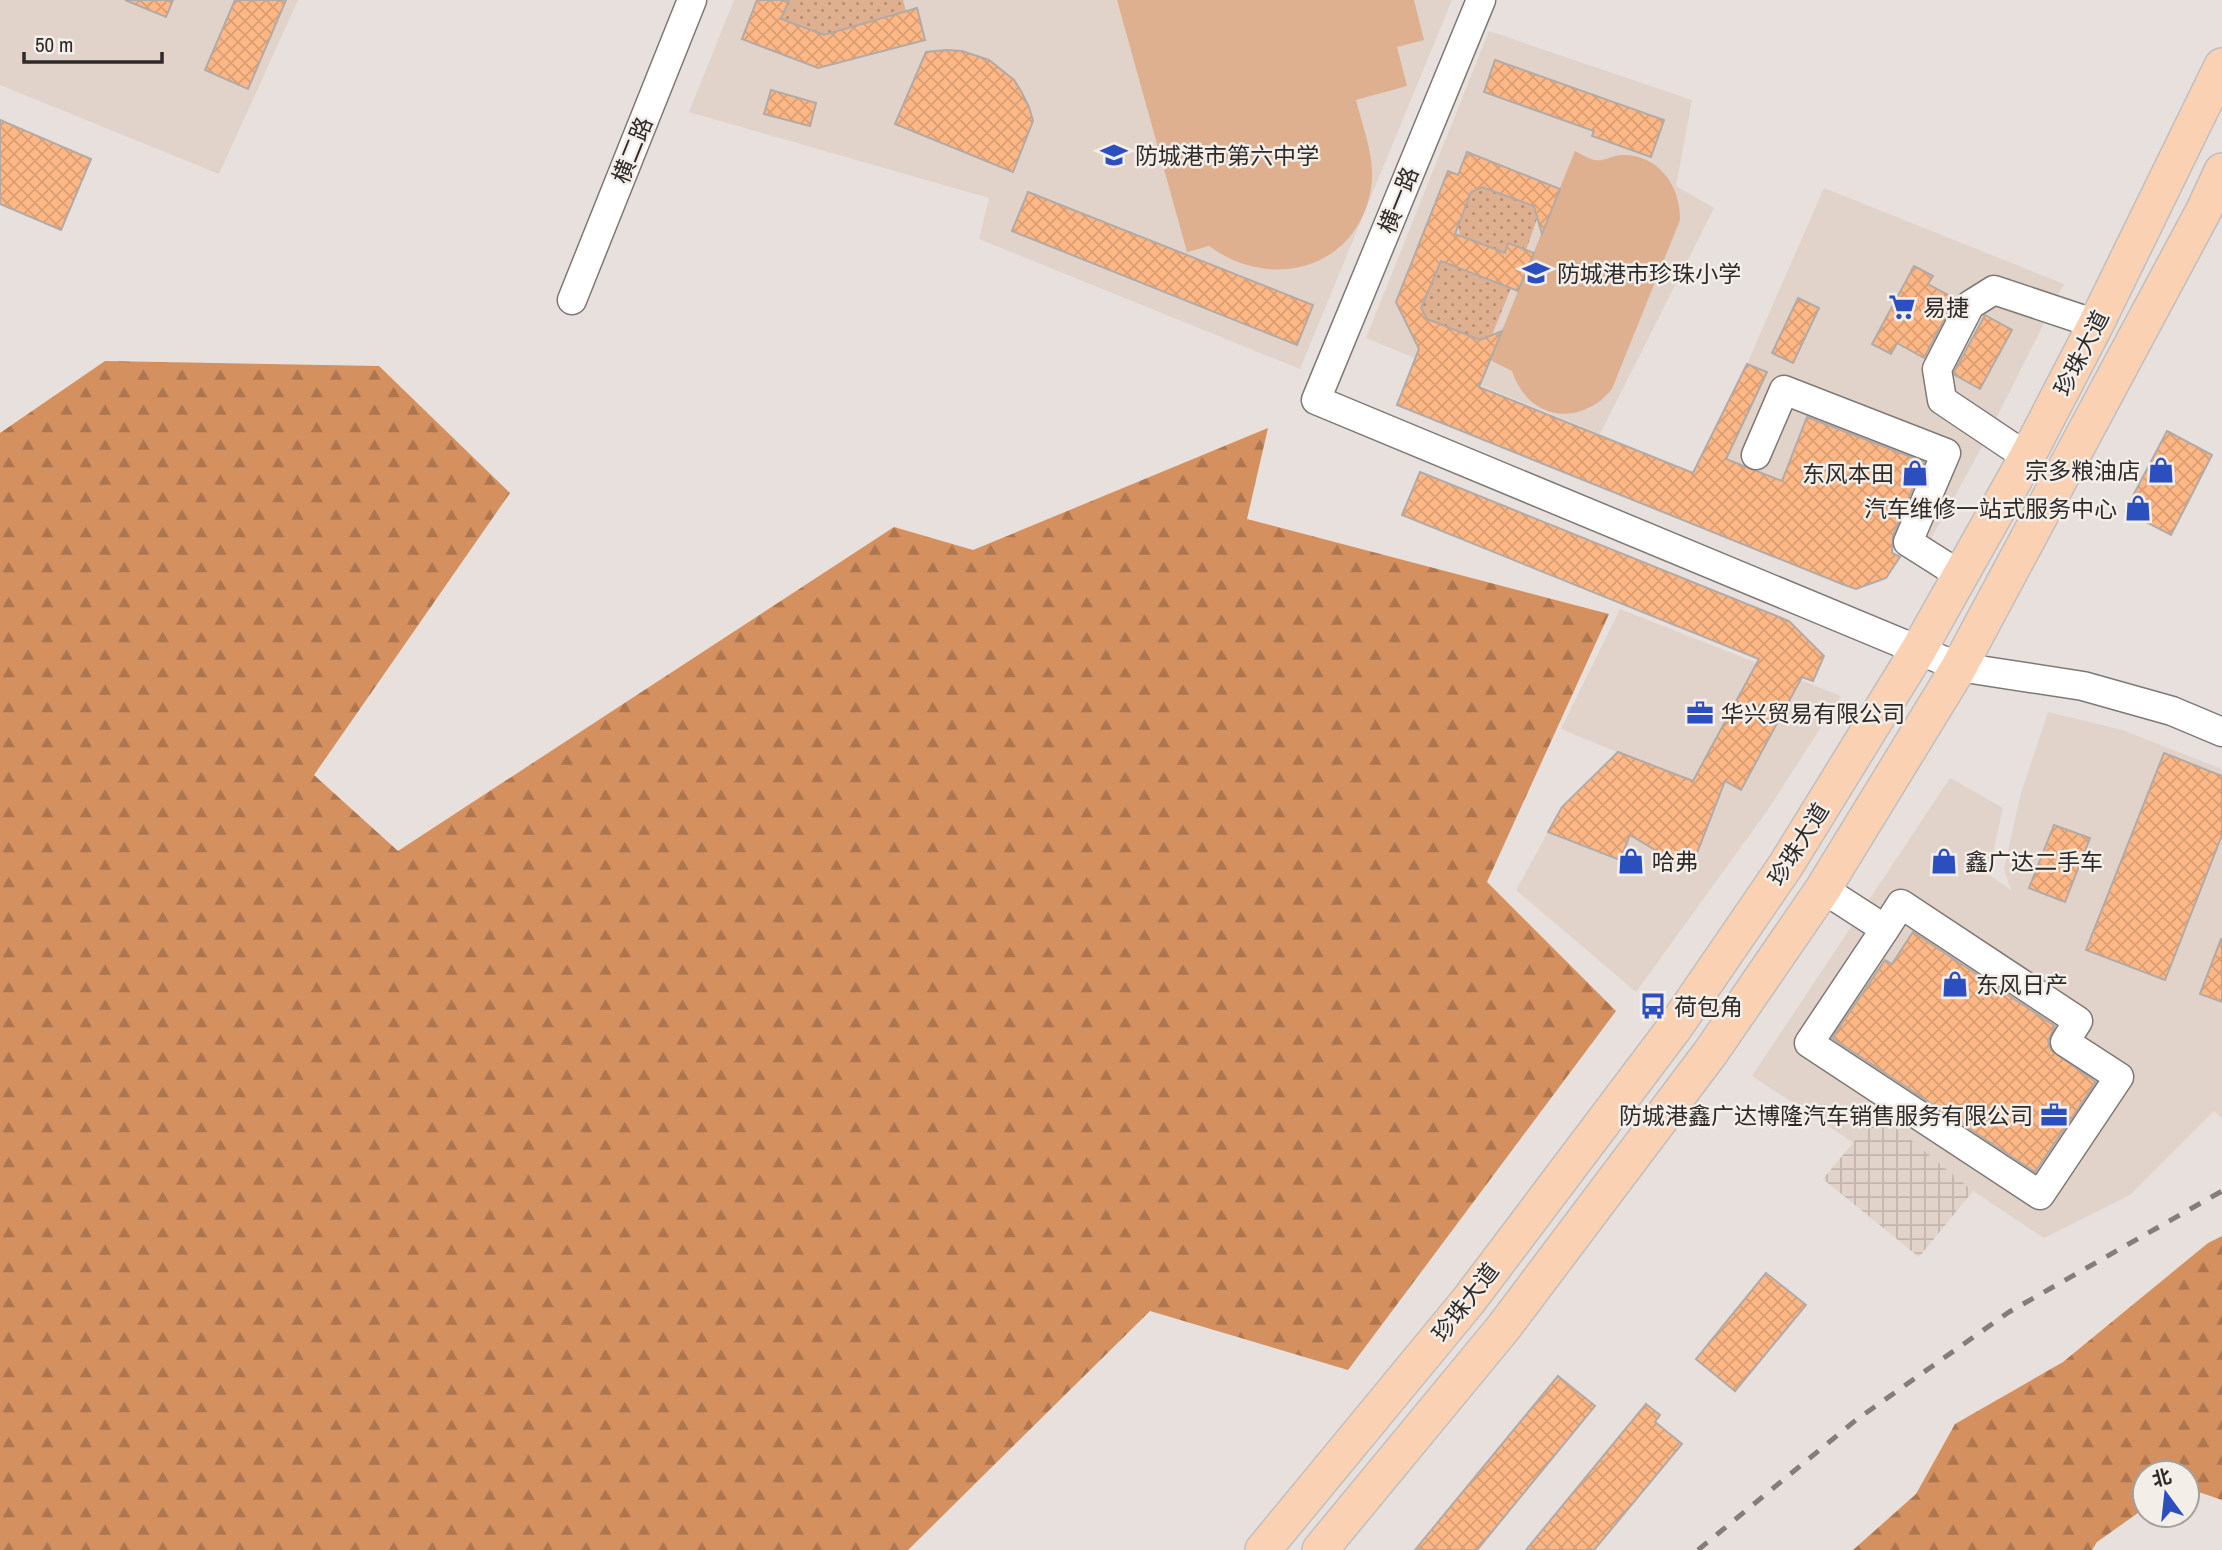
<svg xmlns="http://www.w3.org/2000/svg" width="2222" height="1550" viewBox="0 0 2222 1550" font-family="'Archivo Narrow','Noto Sans SC',sans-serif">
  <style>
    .built { fill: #e1d3ca }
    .industrial { fill: url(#industrial-grid) }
    .grass { fill: url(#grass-dots) }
    .forest { fill: url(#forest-firs) }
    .park { fill: #deb090 }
    .building { fill: url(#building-cross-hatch); stroke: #b1aaa6; stroke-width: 2 }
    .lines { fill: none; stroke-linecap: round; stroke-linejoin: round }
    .minor-casing { stroke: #7f7975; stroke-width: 31 }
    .major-casing { stroke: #c0bfbf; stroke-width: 38 }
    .minor { stroke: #fff; stroke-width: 28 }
    .major { stroke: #fbd1b3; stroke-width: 35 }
    .rail { stroke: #837e7c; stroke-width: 5; stroke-dasharray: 12 12; stroke-linecap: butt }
    .labels { text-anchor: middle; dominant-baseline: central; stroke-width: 5; stroke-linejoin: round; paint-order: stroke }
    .street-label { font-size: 23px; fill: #2d2a29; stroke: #f4eee9 }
    .poi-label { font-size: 23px; fill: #2d2a29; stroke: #f4eee9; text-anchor: start }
  </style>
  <defs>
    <pattern id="industrial-grid" width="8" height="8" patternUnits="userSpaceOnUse" patternTransform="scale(1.75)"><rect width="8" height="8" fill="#e1d3ca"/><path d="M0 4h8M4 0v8" fill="none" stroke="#c1b5ae"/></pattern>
    <pattern id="grass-dots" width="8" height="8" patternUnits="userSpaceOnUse" patternTransform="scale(1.75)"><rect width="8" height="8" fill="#deb090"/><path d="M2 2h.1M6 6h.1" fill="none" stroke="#b48f76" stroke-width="1.8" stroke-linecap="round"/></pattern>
    <pattern id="forest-firs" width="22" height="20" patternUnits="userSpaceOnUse" patternTransform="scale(1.75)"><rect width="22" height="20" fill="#d5905f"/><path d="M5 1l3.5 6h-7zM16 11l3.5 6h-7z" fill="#ad764e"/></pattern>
    <pattern id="building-cross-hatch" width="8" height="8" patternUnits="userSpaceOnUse" patternTransform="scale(1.75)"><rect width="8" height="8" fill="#feb785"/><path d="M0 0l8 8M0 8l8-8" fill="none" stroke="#da9e73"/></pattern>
  </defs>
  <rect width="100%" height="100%" fill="#e7e0dc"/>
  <g class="built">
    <path d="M0 0H298L219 174 0 85Z"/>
    <path d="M734 0H1452L1300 369 979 239 989 198 689 112Z"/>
    <path d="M1489 31 1692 100 1676 186 1714 208 1600 434 1366 338Z"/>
    <path d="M1824 188 2064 284 1977 456 1919 560 1694 470 1747 364Z"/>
    <path d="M1620 609 1841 696 1767 811 1636 992 1516 890 1562 807 1617 752 1561 729Z"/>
    <path d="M2048 712 2122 730 2222 769V1119L2214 1111 2130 1195 2044 1238 1973 1191 1878 1114 1854 1143 1752 1076 1950 778 2003 808 1988 874 2011 890 2004 869 2021 793Z"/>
  </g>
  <path class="industrial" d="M1878 1113 1973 1191 1919 1257 1823 1179Z"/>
  <g class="grass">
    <path d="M789 0H903L906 11 824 35 781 19Z"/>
    <path d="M1482 187 1534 206 1537 219 1526 250 1509 243 1505 253 1460 236 1458 225 1471 192Z"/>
    <path d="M1441 261 1511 288 1492 335 1480 340 1427 319 1421 308Z"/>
  </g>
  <g class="forest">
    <path d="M105 361 379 366 510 493 314 775 398 851 894 527 973 550 1268 428 1247 519 1609 614 1487 882 1616 1011 1348 1370 1150 1311 908 1550H0V433Z"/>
    <path d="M2222 1236V1500L2187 1488V1473H2145V1508L2097 1542 2092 1550H1853L1916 1494 1955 1424 2063 1362 2208 1243Z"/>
  </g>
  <g class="park">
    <path d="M1117 0H1414L1424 40 1397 47 1407 86 1356 100C1363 128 1376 159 1371 189 1357 269 1271 292 1209 246L1187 252Z"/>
    <path d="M1575 151C1581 154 1589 159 1595 160 1603 162 1613 155 1622 155 1658 154 1681 186 1680 220L1612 389C1580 428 1528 420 1512 371L1490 360Z"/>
  </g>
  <g class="building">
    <path d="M125 0H173L166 17Z"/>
    <path d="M235 0H286L248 89 205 70Z"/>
    <path d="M757 0H789L781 19 824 35 917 8 925 40 818 68 742 39Z"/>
    <path d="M946 50 962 51 989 60 1014 80 1022 93 1029 107 1033 121 1013 172 895 124 926 52Z"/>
    <path d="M1495 60 1664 120 1651 157 1592 136 1594 131 1484 92Z"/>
    <path d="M771 90 816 103 810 126 764 114Z"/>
    <path d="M0 120 91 159 61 230 0 204Z"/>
    <path d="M1467 152 1560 189 1542 234 1534 206 1482 187 1471 192 1455 234 1505 253 1508 243 1534 253 1518 291 1441 261 1424 301 1421 308 1427 319 1480 340 1502 331 1479 387 1693 473 1747 364 1767 372 1726 459 1782 481 1807 417 1924 462 1893 535 1892 553 1900 557 1886 578 1856 589 1842 584 1397 405 1419 349 1396 302 1448 171 1458 175Z"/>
    <path d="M1028 192 1313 305 1297 345 1012 231Z"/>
    <path d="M1914 266 1933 276 1928 284 1955 299 1924 358 1897 343 1891 354 1872 344Z"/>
    <path d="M1798 298 1819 308 1793 363 1772 353Z"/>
    <path d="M1985 315 2012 330 1980 389 1955 375 1954 372Z"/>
    <path d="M2167 431 2212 455 2171 535 2125 511Z"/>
    <path d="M1420 472 1789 621 1824 656 1813 681 1802 677 1741 790 1725 781 1690 871 1630 835 1620 860 1548 832 1562 807 1618 752 1693 781 1759 659 1402 515Z"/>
    <path d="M2164 753 2222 776V835L2165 980 2086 950Z"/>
    <path d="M2054 825 2090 838 2065 902 2029 888Z"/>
    <path d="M1913 932 2055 1026 2048 1041 2051 1050 2096 1082 2035 1172 1832 1038 1885 960 1892 964Z"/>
    <path d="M2221 939 2222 940V1002L2200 994Z"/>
    <path d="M1766 1273 1806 1305 1735 1391 1696 1359Z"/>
    <path d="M1558 1376 1595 1406 1477 1550H1415Z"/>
    <path d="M1646 1404 1660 1415 1655 1422 1682 1444 1594 1550H1526Z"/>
  </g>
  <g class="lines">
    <g class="minor-casing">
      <g id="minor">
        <path d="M1481 0 1316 400 1959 667 2083 686 2172 711 2222 732"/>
        <path d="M572 300 692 0"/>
        <path d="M1756 455 1784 390 1946 453 1908 542 1960 575"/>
        <path d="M2027 457 1942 400 1937 369 1970 305 1994 290 2096 324"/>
        <path d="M1823 889 1885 929 1809 1043 2040 1195 2119 1077 2065 1042 2078 1021 1901 904 1885 929"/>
      </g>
    </g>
    <g class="major-casing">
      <g id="major">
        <path d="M1263 1550 1469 1300 1675 1027 1786 865 1919 649 2027 457 2096 324 2222 66"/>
        <path d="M1320 1550 1504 1327 1711 1052 1823 889 1959 667 2203 212 2222 171"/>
      </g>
    </g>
    <use href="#minor" class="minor"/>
    <use href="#major" class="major"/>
    <path class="rail" d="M1698 1550 1856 1420 2009 1312 2222 1191"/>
  </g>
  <defs>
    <g id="school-bare" transform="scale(2.1)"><path d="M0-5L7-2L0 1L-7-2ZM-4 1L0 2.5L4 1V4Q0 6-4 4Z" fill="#2c4fbf" stroke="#f4eee9" stroke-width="2.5" paint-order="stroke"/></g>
    <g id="supermarket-bare" transform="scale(2.1)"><path d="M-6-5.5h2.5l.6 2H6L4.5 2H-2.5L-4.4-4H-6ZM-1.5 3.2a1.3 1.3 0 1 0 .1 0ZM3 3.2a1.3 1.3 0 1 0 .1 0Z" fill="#2c4fbf" stroke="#f4eee9" stroke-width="2.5" paint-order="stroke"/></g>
    <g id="shop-bare" transform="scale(2.1)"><path d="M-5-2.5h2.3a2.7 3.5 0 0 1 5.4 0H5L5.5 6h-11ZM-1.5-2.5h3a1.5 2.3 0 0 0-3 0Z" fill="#2c4fbf" stroke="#f4eee9" stroke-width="2.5" paint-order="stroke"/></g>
    <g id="office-bare" transform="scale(2.1)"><path d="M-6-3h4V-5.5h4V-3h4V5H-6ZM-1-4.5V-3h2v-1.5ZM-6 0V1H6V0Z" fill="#2c4fbf" stroke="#f4eee9" stroke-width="2.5" paint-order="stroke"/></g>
    <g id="bus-bare" transform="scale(2.1)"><path d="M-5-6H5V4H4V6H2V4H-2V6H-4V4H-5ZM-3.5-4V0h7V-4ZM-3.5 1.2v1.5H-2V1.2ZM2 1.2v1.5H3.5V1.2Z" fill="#2c4fbf" stroke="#f4eee9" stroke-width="2.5" paint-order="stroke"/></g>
  </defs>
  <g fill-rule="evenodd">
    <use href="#school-bare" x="1114" y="155"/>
    <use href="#school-bare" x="1536" y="273"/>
    <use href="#supermarket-bare" x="1902" y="307"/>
    <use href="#shop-bare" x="2161" y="470"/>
    <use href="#shop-bare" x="1915" y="473"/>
    <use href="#shop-bare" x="2138" y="508"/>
    <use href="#office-bare" x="1700" y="713"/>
    <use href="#shop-bare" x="1631" y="861"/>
    <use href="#shop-bare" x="1944" y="861"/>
    <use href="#shop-bare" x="1955" y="984"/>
    <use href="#bus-bare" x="1653" y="1006"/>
    <use href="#office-bare" x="2054" y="1115"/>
  </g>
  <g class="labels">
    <g class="street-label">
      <text transform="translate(632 150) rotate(-68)">横二路</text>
      <text transform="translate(1398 200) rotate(-68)">横一路</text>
      <text transform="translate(2081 353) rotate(-63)">珍珠大道</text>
      <text transform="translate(1798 844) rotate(-58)">珍珠大道</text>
      <text transform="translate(1465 1302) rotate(-52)">珍珠大道</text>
    </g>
    <g class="poi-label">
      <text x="1135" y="155">防城港市第六中学</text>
      <text x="1557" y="273">防城港市珍珠小学</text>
      <text x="1923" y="307">易捷</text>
      <text x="2140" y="470" text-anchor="end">宗多粮油店</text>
      <text x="1894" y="473" text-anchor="end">东风本田</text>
      <text x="2117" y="508" text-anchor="end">汽车维修一站式服务中心</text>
      <text x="1721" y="713">华兴贸易有限公司</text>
      <text x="1652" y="861">哈弗</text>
      <text x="1965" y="861">鑫广达二手车</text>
      <text x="1976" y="984">东风日产</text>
      <text x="1674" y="1006">荷包角</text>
      <text x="2033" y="1115" text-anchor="end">防城港鑫广达博隆汽车销售服务有限公司</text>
    </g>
  </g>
  <g transform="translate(2166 1494) rotate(345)"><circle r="33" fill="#f4eee9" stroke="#a4a09c" stroke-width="2"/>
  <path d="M0-5L12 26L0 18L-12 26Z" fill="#2c4fbf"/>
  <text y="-10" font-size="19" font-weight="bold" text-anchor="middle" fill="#2d2a29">北</text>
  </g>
  <path d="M24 52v10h138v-10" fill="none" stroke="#2d2a29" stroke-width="3.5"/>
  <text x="35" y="52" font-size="21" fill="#2d2a29" stroke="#f4eee9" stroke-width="5" paint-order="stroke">50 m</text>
</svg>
